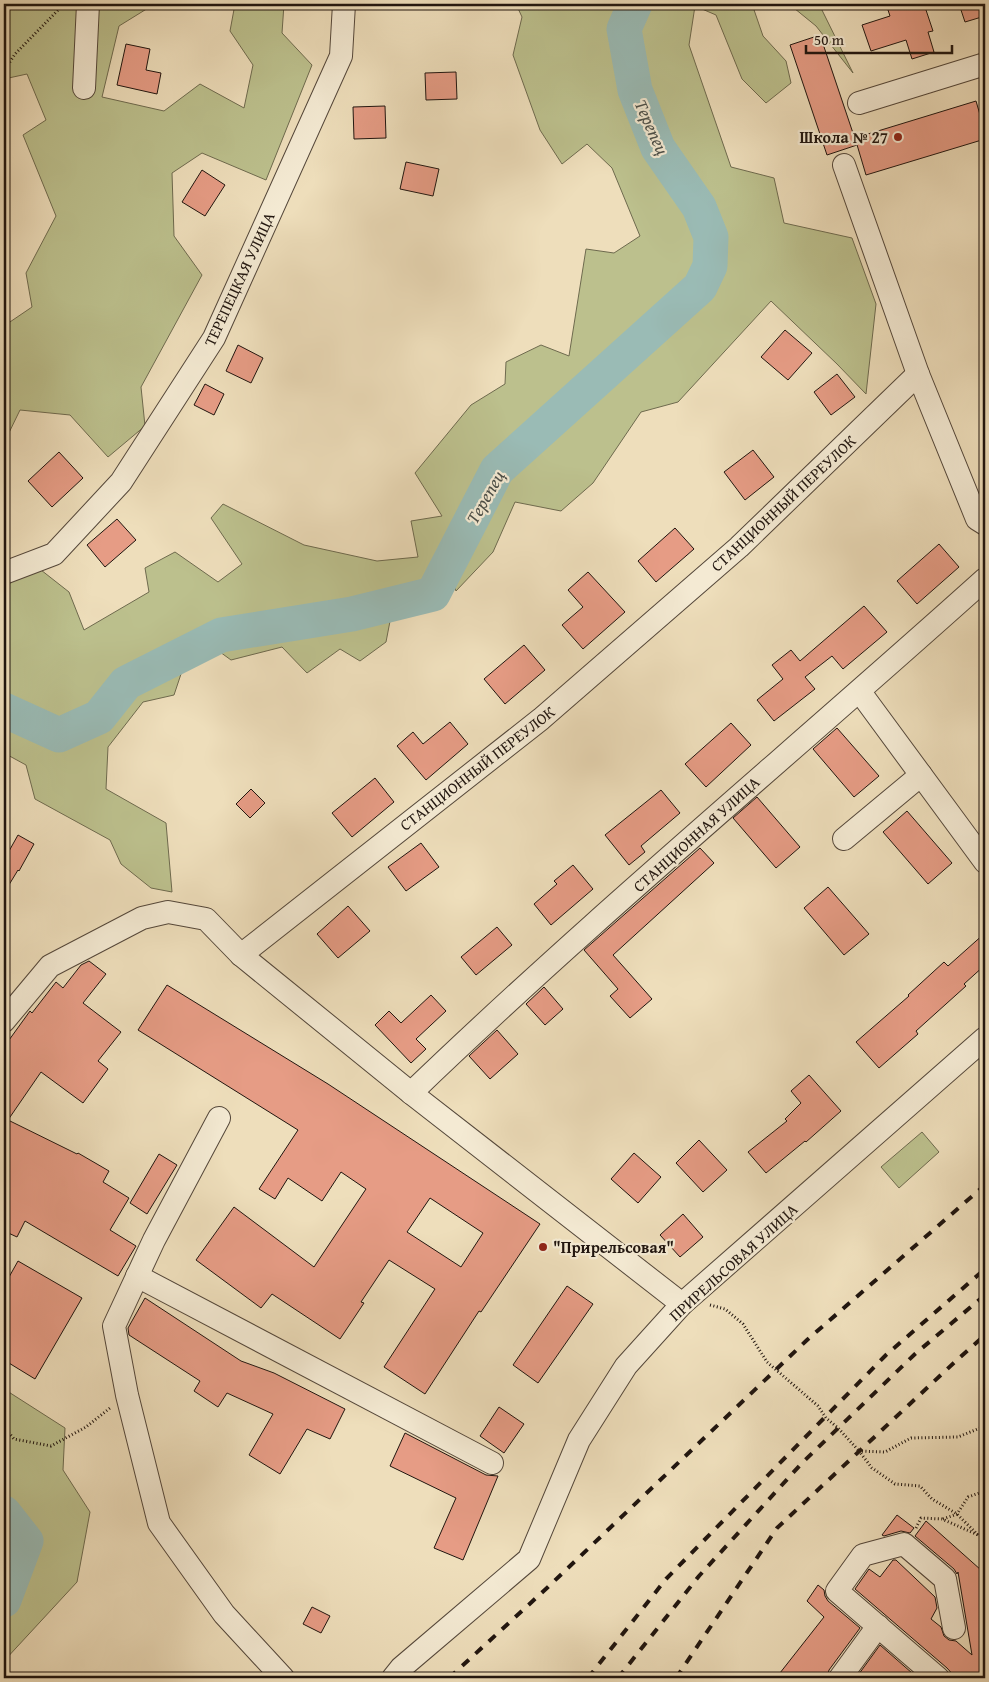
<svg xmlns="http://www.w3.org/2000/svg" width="989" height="1682" viewBox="0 0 989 1682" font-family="'Gentium Book Plus',serif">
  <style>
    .green { fill: #bcc08d; stroke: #6e6a4e }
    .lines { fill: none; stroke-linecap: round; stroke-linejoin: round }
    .river { stroke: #9abbb5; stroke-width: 35 }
    .building { fill: #e69c85; stroke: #20150f; fill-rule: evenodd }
    .minor-casing { stroke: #54473a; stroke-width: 24 }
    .path { stroke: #20150f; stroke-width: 3; stroke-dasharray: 1 2.5; stroke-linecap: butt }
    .minor { stroke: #f4ead3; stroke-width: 22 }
    .rail { stroke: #20150f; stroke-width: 4; stroke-dasharray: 9 9; stroke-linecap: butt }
    .poi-dot { fill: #8f2418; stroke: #f4ead3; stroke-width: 2 }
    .labels { text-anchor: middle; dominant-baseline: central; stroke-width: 4.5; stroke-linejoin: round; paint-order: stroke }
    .poi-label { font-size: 16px; font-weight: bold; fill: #20150f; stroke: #f4ead3; text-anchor: end }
    .street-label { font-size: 16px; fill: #20150f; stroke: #f4ead3 }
    .water-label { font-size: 18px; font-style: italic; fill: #4b4f49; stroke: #f4ead3 }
  </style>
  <rect width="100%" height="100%" fill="#eedebb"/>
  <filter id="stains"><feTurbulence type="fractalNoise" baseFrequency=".004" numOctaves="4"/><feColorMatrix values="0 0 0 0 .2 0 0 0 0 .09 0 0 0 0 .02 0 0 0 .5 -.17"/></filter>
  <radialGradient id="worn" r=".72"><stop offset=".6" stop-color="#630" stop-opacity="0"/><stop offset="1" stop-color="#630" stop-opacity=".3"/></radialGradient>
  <g class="green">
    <path d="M4 4H152L153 5 119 26 102 97 164 111 200 84 244 108 253 65 230 31 235 4H284L282 33 312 65 266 180 202 153 172 173 174 236 202 275 141 387 145 426 108 457 70 415 20 410 4 443V326L32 307 26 273 56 216 23 135 46 120 27 74 4 79Z"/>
    <path d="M516 4H752L763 36 786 61 791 83 766 103 742 79 716 15 695 6 689 45 731 167 774 178 784 223 852 238 876 304 866 394 837 364 771 301 678 402 641 412 593 483 561 511 515 502 493 552 456 591 442 556 424 583 396 590 386 642 360 661 340 649 307 673 282 647 231 660 220 652 182 671 174 695 143 702 108 747 106 789 166 823 172 892 151 888 121 864 110 840 35 799 26 765 4 753V584L41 570 69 592 84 630 149 592 145 568 175 552 218 582 242 564 211 518 223 504 304 545 377 561 418 557 411 521 442 516 415 473 471 405 505 384 506 362 541 345 569 356 586 249 614 253 640 236 612 168 587 144 562 164 540 130 513 55 522 17Z"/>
    <path d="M789 4H819L853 73 816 26Z"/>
    <path d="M922 1132 939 1152 899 1188 881 1167Z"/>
    <path d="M4 1389 65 1428 63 1470 90 1512 77 1582 4 1661Z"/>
  </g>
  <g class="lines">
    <g class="river">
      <path d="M4 710 59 735 99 717 126 683 221 635 352 614 433 594 497 470 700 287 710 266 711 237 699 207 658 148 635 90 624 29 635 4"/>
      <path d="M4 1513 26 1541 4 1600"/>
    </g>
  </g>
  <g class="building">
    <path d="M886 4H924L933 31 928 32 934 52 912 59 906 40 871 51 862 25 890 16Z"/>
    <path d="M959 4H985V16L965 22Z"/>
    <path d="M820 35 857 145 827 155 790 45Z"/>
    <path d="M126 44 150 49 146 70 161 73 157 94 117 85Z"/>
    <path d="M456 72 457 99 426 100 425 73Z"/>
    <path d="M976 101 985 132V139L866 175 855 138Z"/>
    <path d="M385 106 386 138 354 139 353 107Z"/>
    <path d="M406 162 439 169 433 196 400 189Z"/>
    <path d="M202 170 225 185 205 216 182 202Z"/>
    <path d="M785 330 812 353 788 380 761 357Z"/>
    <path d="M238 345 263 358 251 383 226 371Z"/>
    <path d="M837 374 855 397 831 415 814 392Z"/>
    <path d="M205 384 224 394 214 415 194 405Z"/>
    <path d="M753 450 774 477 745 500 724 472Z"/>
    <path d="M59 452 83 478 52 507 28 481Z"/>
    <path d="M117 519 136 540 105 567 87 545Z"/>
    <path d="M675 528 694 549 656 582 638 561Z"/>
    <path d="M939 544 959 567 917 604 897 581Z"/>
    <path d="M588 572 625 612 583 649 562 625 583 607 568 590Z"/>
    <path d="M864 606 887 632 843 669 832 656 805 677 815 689 774 721 757 700 783 679 772 665 791 650 800 661Z"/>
    <path d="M524 645 545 670 505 704 484 679Z"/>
    <path d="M450 722 468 744 426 780 397 746 413 732 423 744Z"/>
    <path d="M731 723 751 745 706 787 685 764Z"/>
    <path d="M837 728 879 776 854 797 813 749Z"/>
    <path d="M375 778 394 802 352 837 332 813Z"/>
    <path d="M251 789 265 803 250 818 236 804Z"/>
    <path d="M661 790 680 813 641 846 645 852 629 865 605 835Z"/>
    <path d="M757 797 800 847 776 868 733 818Z"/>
    <path d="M907 811 952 863 928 884 883 832Z"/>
    <path d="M18 835 34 844 19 871 18 870 4 893V860Z"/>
    <path d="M421 843 439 867 406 891 388 867Z"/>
    <path d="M700 848 714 863 613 955 652 999 630 1018 610 996 618 989 584 950Z"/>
    <path d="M573 865 593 889 551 925 534 904 557 884 554 881Z"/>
    <path d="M828 887 869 934 844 955 804 908Z"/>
    <path d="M348 906 370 931 338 958 317 934Z"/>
    <path d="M497 927 512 945 476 975 461 957Z"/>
    <path d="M985 933V965L964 984 966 986 916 1031 918 1034 879 1068 856 1042 909 996 908 995 944 962 948 966Z"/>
    <path d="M89 961 106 974 83 1003 121 1032 98 1061 108 1069 83 1103 41 1072 8 1120 77 1154 78 1153 109 1171 103 1182 129 1198 110 1230 136 1246 118 1276 25 1221 17 1237 4 1231V1047L30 1011 32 1013 56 982 63 988 81 965Z"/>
    <path d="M167 985 328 1084 540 1224 481 1312 479 1311 425 1394 384 1367 435 1289 389 1260 361 1302 364 1303 340 1339 272 1294 261 1308 196 1260 234 1207 314 1267 366 1189 341 1172 322 1201 288 1178 275 1199 259 1189 298 1130 138 1030ZM430 1198 483 1233 461 1267 407 1232Z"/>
    <path d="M544 987 563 1009 545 1025 526 1004Z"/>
    <path d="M431 995 446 1011 416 1039 426 1049 411 1063 375 1025 389 1011 401 1023Z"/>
    <path d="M497 1030 518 1054 490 1079 469 1056Z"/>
    <path d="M809 1075 841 1111 806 1142 805 1141 766 1173 748 1152 787 1121 785 1119 801 1103 791 1091Z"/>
    <path d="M699 1140 727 1170 703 1192 676 1163Z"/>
    <path d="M634 1153 661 1177 638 1203 611 1179Z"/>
    <path d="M159 1154 177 1165 147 1214 130 1203Z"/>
    <path d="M683 1214 703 1237 680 1257 660 1235Z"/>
    <path d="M18 1261 82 1298 35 1379 4 1360V1286Z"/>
    <path d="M567 1286 593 1304 538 1383 513 1365Z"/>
    <path d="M145 1298 241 1361 274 1373 345 1409 330 1439 307 1429 280 1474 249 1455 273 1414 227 1393 218 1407 194 1391 200 1381 129 1335 128 1328Z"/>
    <path d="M499 1407 524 1424 504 1453 480 1436Z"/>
    <path d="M405 1433 486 1475 498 1476 463 1560 434 1548 456 1498 390 1466Z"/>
    <path d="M897 1515 914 1528 910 1533 901 1531 884 1536 882 1535Z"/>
    <path d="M926 1521 981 1570 985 1592V1678H956L947 1668 855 1589 869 1569 880 1577 893 1560H896L935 1597 937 1608 931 1619 941 1627 944 1636 949 1640 956 1641 972 1655 958 1572 957 1574 954 1569 915 1536Z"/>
    <path d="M818 1585 824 1590 825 1596 828 1601 860 1628 829 1670 827 1678H776L824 1617 807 1601Z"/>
    <path d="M312 1607 330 1616 321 1633 303 1624Z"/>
    <path d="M880 1645 912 1673 907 1678H856Z"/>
  </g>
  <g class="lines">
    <g class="minor-casing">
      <g id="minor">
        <path d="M84 88 88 4"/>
        <path d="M859 103 985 64"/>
        <path d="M844 165 918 374 977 519 985 524"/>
        <path d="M4 573 54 554 121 482 214 338 341 56 344 4"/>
        <path d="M860 692 985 862"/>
        <path d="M844 839 921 775"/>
        <path d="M241 955 541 719 739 547 918 374"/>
        <path d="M4 1021 50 966 142 918 168 912 206 919 241 955 411 1093 682 1304"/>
        <path d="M411 1093C596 915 794 751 985 579"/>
        <path d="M219 1118 154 1240 114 1326 127 1395 159 1523 224 1614 283 1678"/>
        <path d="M137 1276 492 1463"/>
        <path d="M393 1678 401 1668 529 1559 579 1440 626 1366 682 1304 985 1038"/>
        <path d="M840 1678 878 1626"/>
        <path d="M938 1678 837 1591 863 1555 904 1544 945 1579 954 1628"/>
      </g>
    </g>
    <g class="path">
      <path d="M4 71 15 54 64 4"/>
      <path d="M710 1305 725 1309 743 1324 767 1362 818 1406 826 1418 838 1428 859 1451"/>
      <path d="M4 1427 14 1439 51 1446 86 1427 110 1408"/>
      <path d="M943 1519 957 1514 968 1497 985 1491"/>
      <path d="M916 1528 921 1518 942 1519 985 1538"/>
      <path d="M978 1535 957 1514 932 1499 920 1486 895 1484 872 1468 859 1451 885 1452 911 1438 958 1437 985 1426"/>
    </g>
    <use href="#minor" class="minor"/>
    <g class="rail">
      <path d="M449 1678 548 1587 807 1340 985 1185"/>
      <path d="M588 1678 666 1579 886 1355 985 1269"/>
      <path d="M618 1678 699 1576 802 1463 915 1354 985 1295"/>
      <path d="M676 1678 777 1528 958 1359 985 1335"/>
    </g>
  </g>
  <g class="poi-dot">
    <circle cx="898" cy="137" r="5"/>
    <circle cx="543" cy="1247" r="5"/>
  </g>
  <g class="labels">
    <g class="poi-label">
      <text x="888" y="137">Школа № 27</text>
      <text x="553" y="1247" text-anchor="start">"Прирельсовая"</text>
    </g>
    <g class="street-label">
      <text transform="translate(239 279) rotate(-65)">ТЕРЕПЕЦКАЯ УЛИЦА</text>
      <text transform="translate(783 503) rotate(-43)">СТАНЦИОННЫЙ ПЕРЕУЛОК</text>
      <text transform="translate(477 768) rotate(-38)">СТАНЦИОННЫЙ ПЕРЕУЛОК</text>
      <text transform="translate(696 834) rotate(-42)">СТАНЦИОННАЯ УЛИЦА</text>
      <text transform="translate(733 1262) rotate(-42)">ПРИРЕЛЬСОВАЯ УЛИЦА</text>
    </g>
    <g class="water-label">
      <text transform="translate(652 127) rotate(66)">Терепец</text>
      <text transform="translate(485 497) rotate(-60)">Терепец</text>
    </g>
  </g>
  <rect width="989" height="1682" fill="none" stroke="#eedebb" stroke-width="20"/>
  <rect x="5" y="5" width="979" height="1672" fill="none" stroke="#20150f" stroke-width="2.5"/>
  <rect x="10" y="10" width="969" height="1662" fill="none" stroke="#20150f"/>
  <path d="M806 45v8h146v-8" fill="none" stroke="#20150f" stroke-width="2.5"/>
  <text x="814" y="45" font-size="15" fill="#20150f" stroke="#f4ead3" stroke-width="4" paint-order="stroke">50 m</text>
  <rect width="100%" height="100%" filter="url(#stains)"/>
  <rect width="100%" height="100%" fill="url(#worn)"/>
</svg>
